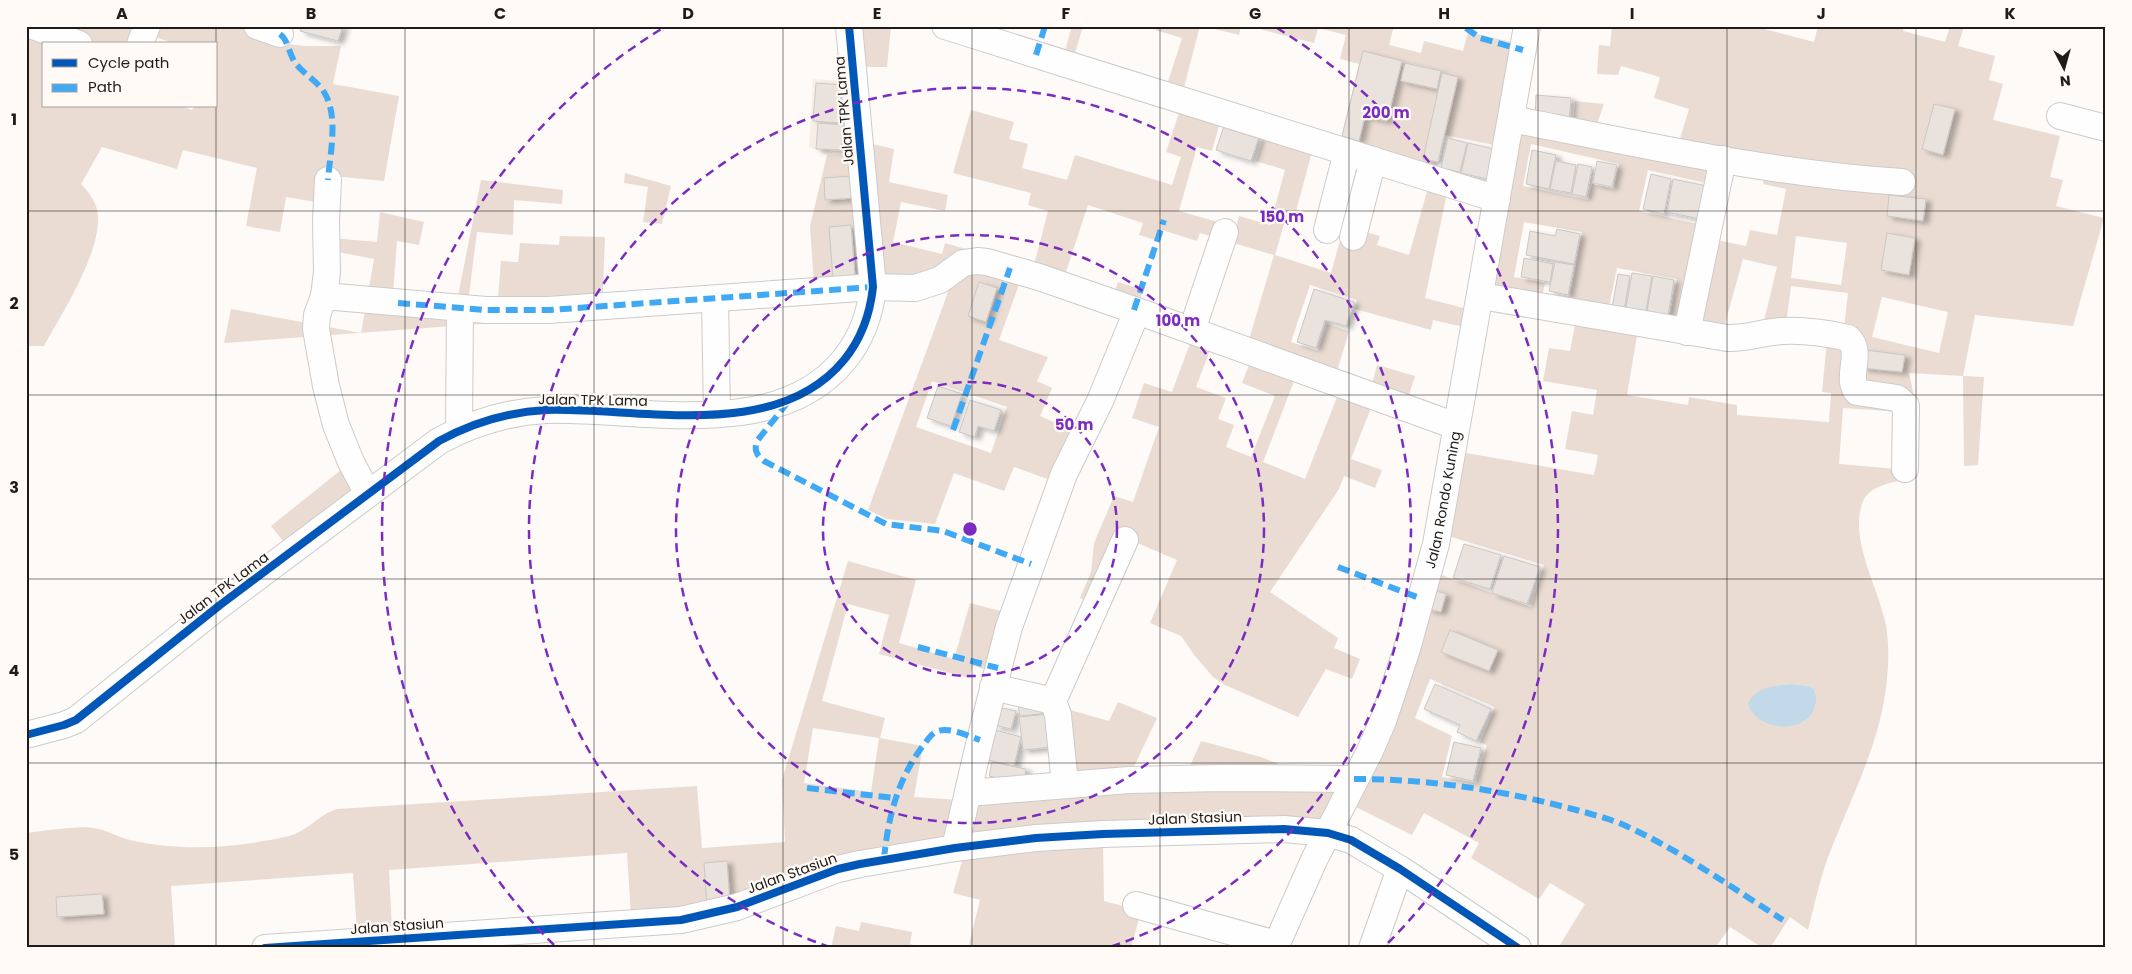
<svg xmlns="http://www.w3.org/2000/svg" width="2132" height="974" viewBox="0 0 2132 974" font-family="Poppins,sans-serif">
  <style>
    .built { fill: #f7eee6 }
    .green { fill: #eadcd2; fill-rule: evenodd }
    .water { fill: #c1d9e9 }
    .building { fill: #eae3dd; stroke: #cac7c5; filter: url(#shadow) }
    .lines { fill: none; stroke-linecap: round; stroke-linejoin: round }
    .minor-casing { stroke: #cdcbc9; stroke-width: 28 }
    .minor { stroke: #fffefe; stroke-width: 26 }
    .quiet { stroke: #3fa9f5; stroke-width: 6; stroke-dasharray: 12 6; stroke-linecap: butt }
    .cycleway-casing { stroke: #fffaf6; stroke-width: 11 }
    .cycleway { stroke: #0057b8; stroke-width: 8 }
    .grid { fill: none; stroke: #1e1b19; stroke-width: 1; stroke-opacity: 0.55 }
    .ring { fill: none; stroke: #7b2cbf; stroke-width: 2.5; stroke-dasharray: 9 6 }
    .labels { text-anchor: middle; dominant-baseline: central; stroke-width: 4.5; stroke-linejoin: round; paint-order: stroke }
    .street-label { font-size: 14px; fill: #1e1b19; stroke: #fffaf6 }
    .centre { fill: #7b2cbf; stroke: #fffaf6; stroke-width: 2.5 }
    .ring-label { font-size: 15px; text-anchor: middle; font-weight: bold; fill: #7b2cbf; stroke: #fffaf6; stroke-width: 4.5; stroke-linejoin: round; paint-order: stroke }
    .neatline { fill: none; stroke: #1e1b19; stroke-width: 2 }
    .grid-label { font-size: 16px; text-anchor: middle; font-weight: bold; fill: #1e1b19 }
  </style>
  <defs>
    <filter id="shadow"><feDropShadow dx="5.5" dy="3" stdDeviation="2.5" flood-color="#0004"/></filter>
  </defs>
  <rect width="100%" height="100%" fill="#fdfaf8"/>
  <path class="built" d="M813 79 846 81 853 154 827 155 809 147Z"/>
  <g class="green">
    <path d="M72 26H143L137 44H87L68 36Z"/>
    <path d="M150 26H272L278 43 306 46H341L333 84 399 96 384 181 322 175 321 203 286 197 280 232 246 226 257 168 183 150 177 169 102 147 81 184C87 190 93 198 96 206 108 243 62 313 44 346H26V30L44 44V106H182L192 110 194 106H216V44H175L147 34Z"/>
    <path d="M858 26H891L887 67H862Z"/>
    <path d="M1072 26H1083L1074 57 1064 54Z"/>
    <path d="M1156 26H1200L1183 91 1167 85 1182 38 1155 30Z"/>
    <path d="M1202 26H1241L1239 35Z"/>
    <path d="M1248 26H1394L1389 45 1421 53 1424 41 1463 51 1468 32 1516 43 1499 146 1445 135 1437 168 1341 139 1359 64 1340 59 1346 35 1318 28 1314 43Z"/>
    <path d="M1612 26H1753L1814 42 1818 26H1904L1903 31 1945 42 1950 26H1964L1958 46 1995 56 1989 80 2003 84 1993 120 2060 136 2050 177 2063 180 2056 206 2104 218 2073 326 1975 315 1963 376 1984 377 1978 465 1964 466 1963 376 1909 373 1917 409V477C1899 482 1868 483 1862 504 1850 540 1877 585 1885 621 1889 639 1889 660 1887 678 1882 742 1849 801 1827 860 1819 883 1814 907 1808 930L1790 917 1770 948H1763L1730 927 1715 948H1558L1585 904 1550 883 1539 899 1471 858 1479 843 1424 813 1412 835 1352 805 1436 573 1531 607 1544 565 1445 535 1460 452 1594 475 1598 455 1565 449 1572 411 1593 415 1597 390 1543 381 1549 348 1570 351 1576 320 1638 330 1627 395 1688 405 1689 397 1737 405V415L1829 422 1831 393 1822 392 1827 341 1842 344 1848 293 1791 286 1786 325 1762 329 1777 267 1743 259 1723 331 1694 326 1712 239 1746 246 1750 230 1777 235 1786 189 1763 184 1765 175 1678 145 1689 109 1654 98 1660 77 1621 66 1618 75 1597 74 1599 45 1610 46ZM1796 236 1847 243 1841 285 1791 278ZM1882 297 1948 312 1939 353 1872 337ZM1843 408 1901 412 1897 469 1839 464ZM1430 679 1495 707 1480 743 1487 745 1476 783 1442 777 1452 736 1415 718ZM1792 684 1810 686C1820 699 1817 713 1803 722L1775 686Z"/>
    <path d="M1575 101 1604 104 1595 130 1573 126Z"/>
    <path d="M971 110 1014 122 1009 139 1028 144 1022 168 1067 180 1075 155 1172 185 1181 157 1166 152 1180 110 1220 122 1212 151 1197 147 1179 211 1236 227 1239 216 1270 225 1285 170 1256 161 1264 136 1312 152 1293 222 1285 221 1275 255 1331 273 1344 226 1380 236 1377 245 1409 255 1428 188 1447 193 1425 298 1471 310 1468 328 1433 320 1431 330 1355 309 1357 300 1310 285 1291 342 1318 351 1327 324 1349 331 1336 375 1248 343 1274 255 1200 233 1197 241 1162 230 1158 241 1139 235 1143 223 1088 205 1064 278 1033 269 1048 211 1028 205 1031 193 953 173Z"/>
    <path d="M1518 128 1715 166 1711 184 1648 170 1639 211 1702 225 1681 324 1669 322 1677 279 1617 268 1608 312 1491 291ZM1531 144 1619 164 1614 189 1592 184 1588 200 1523 186ZM1524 222 1582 232 1570 297 1543 293 1545 283 1514 277Z"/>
    <path d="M868 143 894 149 889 182 948 195 945 211 901 202 893 242 942 254 945 243 983 254 929 275 880 280Z"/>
    <path d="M853 154 864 277 815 299 810 226 827 155Z"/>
    <path d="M625 173 671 186 662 224 643 222 648 187 624 183Z"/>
    <path d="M481 180 563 190 562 204 514 200 513 235 477 232 466 317 496 321 501 261 518 262 520 243 559 245 560 236 605 237 602 315 224 343 231 309 361 333 374 259 332 251V238L377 242 380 212 424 222 419 245 397 241 392 307 454 316Z"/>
    <path d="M969 272 1021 279 999 340 1048 357 1037 381 1052 388 1040 416 1078 433 1056 482 1014 467 1004 491 954 473 935 524 887 519 868 510 951 284ZM932 381 1007 407 991 453 916 427Z"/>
    <path d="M1118 282 1143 290 1138 305 1113 296Z"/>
    <path d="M1192 338 1212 345 1196 387 1226 398 1218 419 1234 425 1226 447 1251 457 1275 396 1242 383 1251 360 1296 376 1263 462 1305 479 1339 392 1372 405 1351 459 1382 470 1375 488 1344 476 1339 489 1270 592 1338 638 1334 648 1360 659 1352 679 1326 669 1298 717 1225 685 1213 677 1195 656 1181 636 1150 623 1177 560 1121 536 1092 603 1080 598 1091 572 1094 543 1114 496 1133 502 1159 427 1132 418 1144 383 1172 392Z"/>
    <path d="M1377 365 1415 376 1407 401 1371 388Z"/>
    <path d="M351 462 365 488 287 546 271 526Z"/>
    <path d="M848 561 916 580 899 643 954 659 970 603 1008 613 992 671 973 666 969 678 879 654 889 615 848 604 822 701 885 718 880 738 923 746 914 797 960 800 1007 796 1338 786 1318 823 1189 822 631 916 627 853 389 870 392 930 357 933 353 873 171 886 175 946 26 948V833C42 831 81 825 94 828 107 830 118 837 130 840 181 852 238 848 289 836 308 831 318 815 337 809L697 786 702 848 785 842 782 780ZM813 728 879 738 871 792 804 783Z"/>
    <path d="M1118 702 1157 718 1131 773 1070 777 1063 708 1109 721Z"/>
    <path d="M1201 741 1261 757 1299 772 1187 773Z"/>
    <path d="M1103 842 1104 901 1141 911 1131 948H968L980 900 953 893 964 854Z"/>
    <path d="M861 922 912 932 910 944 925 948H831L836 926 859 931Z"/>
  </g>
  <path class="water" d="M1792 684 1810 686C1815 690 1817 696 1816 703 1811 736 1756 732 1748 704 1756 686 1775 686 1792 684Z"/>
  <g class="building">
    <path d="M302 26H343L338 41 300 31Z"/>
    <path d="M1363 51 1402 61 1387 121 1365 116 1359 141 1342 136Z"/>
    <path d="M1405 63 1441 71 1437 89 1401 81Z"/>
    <path d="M1442 73 1458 77 1438 162 1423 159Z"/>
    <path d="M816 83 842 85 839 123 813 121Z"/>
    <path d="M1536 95 1571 98 1569 122 1535 119Z"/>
    <path d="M1934 104 1955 109 1943 155 1922 149Z"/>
    <path d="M818 123 844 125 841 150 816 149Z"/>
    <path d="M1224 126 1259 137 1251 161 1216 150Z"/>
    <path d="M1448 138 1467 143 1460 172 1441 168Z"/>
    <path d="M1468 143 1494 149 1487 179 1461 173Z"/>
    <path d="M1532 150 1556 155 1549 189 1526 184Z"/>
    <path d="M1556 161 1576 165 1571 193 1550 189Z"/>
    <path d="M1597 161 1617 165 1612 187 1593 183Z"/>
    <path d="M1578 164 1592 167 1586 197 1572 194Z"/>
    <path d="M1651 174 1671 179 1664 214 1643 209Z"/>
    <path d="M852 176 854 198 825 200 824 178Z"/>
    <path d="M1673 179 1707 186 1700 219 1667 212Z"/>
    <path d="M1889 195 1926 199 1923 221 1887 216Z"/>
    <path d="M851 225 855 277 833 279 829 227Z"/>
    <path d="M1557 229 1580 234 1574 264 1526 255 1530 231 1555 236Z"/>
    <path d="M1887 233 1915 238 1909 275 1881 270Z"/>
    <path d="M1524 258 1553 264 1550 282 1521 277Z"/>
    <path d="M1555 262 1574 265 1568 295 1549 291Z"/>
    <path d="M1632 273 1652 276 1645 317 1625 313Z"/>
    <path d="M1618 274 1630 276 1624 310 1612 308Z"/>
    <path d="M1653 276 1674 280 1667 321 1646 317Z"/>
    <path d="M979 282 997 288 986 322 968 316Z"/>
    <path d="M1314 289 1354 302 1346 326 1325 320 1316 348 1297 342Z"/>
    <path d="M1865 350 1905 355 1902 372 1862 368Z"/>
    <path d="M938 386 962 394 951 426 927 418Z"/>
    <path d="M970 400 1001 410 994 431 978 426 975 437 959 432Z"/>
    <path d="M1464 544 1501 555 1490 589 1453 578Z"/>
    <path d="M1504 556 1540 567 1527 604 1492 593Z"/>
    <path d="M1433 590 1446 594 1441 612 1427 609Z"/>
    <path d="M1450 630 1498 650 1489 671 1441 652Z"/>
    <path d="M1435 684 1491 709 1476 741 1457 732 1460 725 1424 709Z"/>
    <path d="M1018 705 1049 713 1020 716Z"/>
    <path d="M998 707 1016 711 1011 729 994 725Z"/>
    <path d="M1049 714 1053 747 1023 750 1019 717Z"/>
    <path d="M991 729 1021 737 1014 766 984 759Z"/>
    <path d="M1454 742 1481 748 1473 781 1446 775Z"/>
    <path d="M992 762 1026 769 1023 784 989 776Z"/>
    <path d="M727 861 730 902 707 904 704 863Z"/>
    <path d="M102 894 104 914 57 917 56 897Z"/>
  </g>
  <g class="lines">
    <g class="minor-casing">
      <g id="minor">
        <path d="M33 26 79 44"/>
        <path d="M257 26 280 34"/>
        <path d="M945 26 1497 199"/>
        <path d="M140 44 147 26"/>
        <path d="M2060 116 2106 128"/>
        <path d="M1511 119C1641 144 1770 174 1902 182"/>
        <path d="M328 180 326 221 327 272 324 296 317 315 316 329 326 386 336 425 351 462 368 494"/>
        <path d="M1327 230 1347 152"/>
        <path d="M1353 237 1373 160"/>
        <path d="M324 296 486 310H549L873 287 915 288 940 280 963 263 977 261 987 262 1039 277 1137 311 1456 426"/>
        <path d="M1481 296 1727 338C1746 339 1763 332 1782 331 1803 330 1827 333 1848 338 1864 352 1845 377 1857 392L1897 398 1906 406 1905 469"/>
        <path d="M715 299 717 414"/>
        <path d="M1192 330 1225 232"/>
        <path d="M1687 332 1723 159"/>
        <path d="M459 430 460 308"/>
        <path d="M993 687 1053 701 1058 715 1065 784"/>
        <path d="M1053 701 1125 540"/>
        <path d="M26 735 64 725 76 720 220 605 439 441C472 423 508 412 546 410 640 407 776 443 844 360 862 338 870 315 873 287L849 26"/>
        <path d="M968 793 1129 780 1224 778 1354 779"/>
        <path d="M955 848 980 740 1009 627 1064 474 1100 401 1137 311"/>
        <path d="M1136 905 1276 944"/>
        <path d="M265 948 681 920 737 907 838 869 860 864 955 848 1036 838 1103 834 1284 829 1328 833 1351 840 1400 869 1518 948"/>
        <path id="s1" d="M1275 948 1314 860 1369 753 1383 721 1407 649 1436 544 1527 26"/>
        <path d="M1372 948 1400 869"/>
      </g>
    </g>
    <use href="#minor" class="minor"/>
    <g class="quiet">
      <path d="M1466 28 1480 38 1523 50"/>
      <path d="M280 34C289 41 289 55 296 64 304 74 317 81 324 92 339 116 330 153 328 180"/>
      <path d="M1036 55 1045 26"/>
      <path d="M398 303 486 310H549L873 287"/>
      <path d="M1134 310 1164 220"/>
      <path d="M788 402 757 441C754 450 756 455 764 461L886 524 943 531 1031 564"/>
      <path d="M953 430 1010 268"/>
      <path d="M1338 567 1422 599"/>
      <path d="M918 647 998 668"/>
      <path d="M1354 779C1422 779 1488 788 1553 804 1576 810 1598 815 1619 823 1674 846 1732 888 1783 920"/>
      <path d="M807 788 894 798"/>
      <path d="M884 859C888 818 897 781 922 747 927 741 931 733 938 731 950 727 968 736 980 740"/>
    </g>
    <g class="cycleway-casing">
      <g id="cycleway">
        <path d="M26 735 64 725 76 720 220 605 439 441C472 423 508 412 546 410 640 407 776 443 844 360 862 338 870 315 873 287L849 26"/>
        <path d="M265 948 681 920 737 907 838 869 860 864 955 848 1036 838 1103 834 1284 829 1328 833 1351 840 1400 869 1518 948"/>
      </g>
    </g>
    <use href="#cycleway" class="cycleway"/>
  </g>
  <path class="grid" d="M216 26V948M405 26V948M594 26V948M783 26V948M972 26V948M1160 26V948M1349 26V948M1538 26V948M1727 26V948M1916 26V948M26 211H2106M26 395H2106M26 579H2106M26 763H2106"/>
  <g class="ring">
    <circle cx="970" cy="529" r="147"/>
    <circle cx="970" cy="529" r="294"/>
    <path d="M830 947A441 441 0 1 1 1110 947"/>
    <path d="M554 945A588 588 0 0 1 663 28M1277 28A588 588 0 0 1 1386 945"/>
  </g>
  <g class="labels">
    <g class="street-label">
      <text transform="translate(844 111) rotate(-95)">Jalan TPK Lama</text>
      <text transform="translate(593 400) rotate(1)">Jalan TPK Lama</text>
      <text stroke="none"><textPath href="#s1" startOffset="481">Jalan Rondo Kuning</textPath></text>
      <text transform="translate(223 588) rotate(-37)">Jalan TPK Lama</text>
      <text transform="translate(1195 818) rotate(-2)">Jalan Stasiun</text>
      <text transform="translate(792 873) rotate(-20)">Jalan Stasiun</text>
      <text transform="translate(397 926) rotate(-4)">Jalan Stasiun</text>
    </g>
  </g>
  <circle cx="970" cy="529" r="8" class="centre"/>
  <g class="ring-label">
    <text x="1386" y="118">200 m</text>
    <text x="1282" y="222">150 m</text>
    <text x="1178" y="326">100 m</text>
    <text x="1074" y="430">50 m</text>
  </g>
  <rect width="2132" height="974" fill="none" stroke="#fffaf6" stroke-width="55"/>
  <rect x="42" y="42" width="175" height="65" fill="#fffaf6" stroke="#a5a19e"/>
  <rect x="52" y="59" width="25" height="8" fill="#0057b8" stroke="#a5a19e"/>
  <text x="88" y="68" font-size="15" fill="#1e1b19">Cycle path</text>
  <rect x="52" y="84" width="25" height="8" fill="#3fa9f5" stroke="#a5a19e"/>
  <text x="88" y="92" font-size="15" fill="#1e1b19">Path</text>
  <g transform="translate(2064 68) rotate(174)" stroke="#fffaf6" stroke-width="4" paint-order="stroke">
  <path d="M0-4L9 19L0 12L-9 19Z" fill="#1e1b19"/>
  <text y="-8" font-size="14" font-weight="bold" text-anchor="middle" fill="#1e1b19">N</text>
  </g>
  <rect x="28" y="28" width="2076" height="918" class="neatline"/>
  <g class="grid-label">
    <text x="122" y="19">A</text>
    <text x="311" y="19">B</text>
    <text x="500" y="19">C</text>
    <text x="688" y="19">D</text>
    <text x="877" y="19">E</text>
    <text x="1066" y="19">F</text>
    <text x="1255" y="19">G</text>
    <text x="1444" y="19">H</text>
    <text x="1632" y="19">I</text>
    <text x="1821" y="19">J</text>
    <text x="2010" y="19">K</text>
    <text x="14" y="125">1</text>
    <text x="14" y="309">2</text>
    <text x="14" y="493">3</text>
    <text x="14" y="676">4</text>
    <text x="14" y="860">5</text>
  </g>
</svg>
